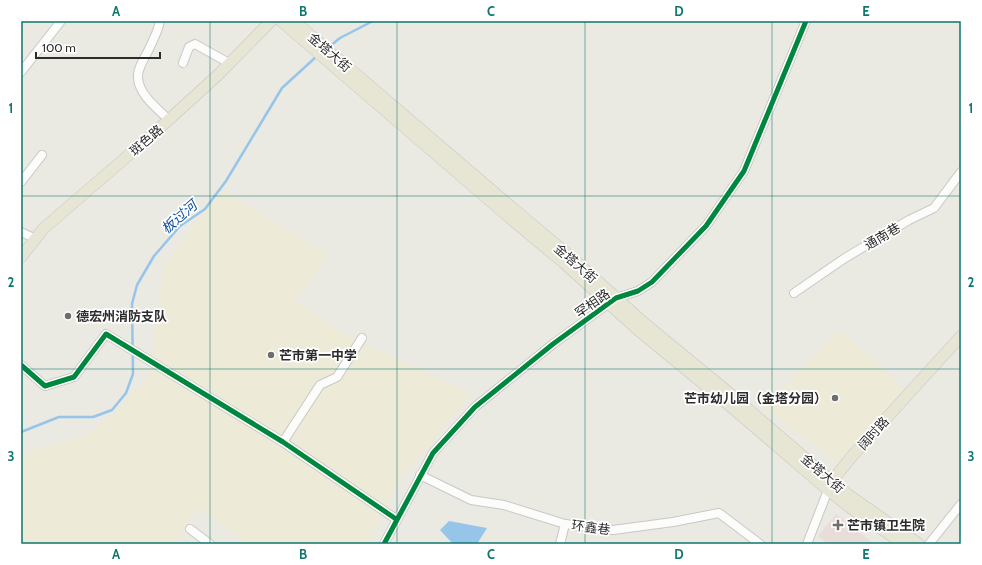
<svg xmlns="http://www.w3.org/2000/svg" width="982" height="565" viewBox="0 0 982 565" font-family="Cabin,'Noto Sans SC',sans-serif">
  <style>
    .education { fill: #edead8 }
    .medical { fill: #e8ddd8 }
    .water { fill: #97c5ea }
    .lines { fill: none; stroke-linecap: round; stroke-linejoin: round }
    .stream { stroke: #97c5ea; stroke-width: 2.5 }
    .minor-casing { stroke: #c8c8c7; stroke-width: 10 }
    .major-casing { stroke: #c6c5c2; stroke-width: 12 }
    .minor { stroke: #fcfcfb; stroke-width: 8 }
    .major { stroke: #e7e6d5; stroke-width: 11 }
    .cycleway-casing { stroke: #fff; stroke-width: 8 }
    .cycleway { stroke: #00873e; stroke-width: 5 }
    .grid { fill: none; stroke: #0f766e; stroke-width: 1; stroke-opacity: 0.55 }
    .poi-dot { fill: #6e6e6c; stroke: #fff; stroke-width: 1.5 }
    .labels { text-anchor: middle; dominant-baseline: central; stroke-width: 3.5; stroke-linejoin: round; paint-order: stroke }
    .street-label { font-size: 13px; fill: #2c2c2c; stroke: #fff }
    .poi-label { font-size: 13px; font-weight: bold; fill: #2c2c2c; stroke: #fff; text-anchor: start }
    .water-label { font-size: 14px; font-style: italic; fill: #0e509e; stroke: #fff }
    .neatline { fill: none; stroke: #0f766e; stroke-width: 1.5 }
    .grid-label { font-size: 13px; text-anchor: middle; font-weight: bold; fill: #0f766e }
  </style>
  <rect width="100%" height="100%" fill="#eae9e2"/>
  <g class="education">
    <path d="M221 190 328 254 295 302 341 332 472 394 399 480 369 544H248L196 507 176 544H21V454L91 433 148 379 164 265Z"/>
    <path d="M841 329 906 390 837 462 763 407Z"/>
  </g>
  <path class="medical" d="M836 514 874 544H828L818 536Z"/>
  <path class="water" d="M449 521 487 528 477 544H453L440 530Z"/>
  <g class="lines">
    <g class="stream">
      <path d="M329 47 340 38 373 21"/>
      <path d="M21 432 59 417H93L112 410 126 393 133 374 132 304 137 285 154 256 180 226 205 209 226 181 282 88 317 56"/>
    </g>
    <g class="minor-casing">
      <g id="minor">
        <path d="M160 21C158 31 154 38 150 47 146 56 137 68 138 78 139 95 158 109 169 120"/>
        <path d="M183 63 189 47 195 44 229 63"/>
        <path d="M21 72 61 21"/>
        <path d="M21 182 42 155"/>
        <path d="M21 232 36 239"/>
        <path d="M794 293 845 258 909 220 934 208 961 172"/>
        <path d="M21 365 45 386 74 377 106 334 283 442 396 519"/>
        <path d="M283 442 320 385 337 377 362 338"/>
        <path d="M420 475 471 500 504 505 565 524 613 530 673 522 719 513 760 544"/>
        <path d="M190 529 210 544"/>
        <path d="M384 544 433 453 475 407 553 344 616 298 638 291 652 282 706 226 744 171 806 21"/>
        <path d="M560 544 565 524"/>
        <path d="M807 544 830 485"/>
        <path d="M929 544 961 504"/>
      </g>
    </g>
    <g class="major-casing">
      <g id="major">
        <path d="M281 21 510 218 564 263 638 330 722 399 828 490 856 512 904 544"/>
        <path d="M294 21 516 211 570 256 644 323 728 392 847 494 919 544"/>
        <path d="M21 257 44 228 153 134 218 75 271 21"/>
        <path d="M832 481 853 455 961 336"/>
      </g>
    </g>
    <use href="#minor" class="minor"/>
    <use href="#major" class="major"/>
    <g class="cycleway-casing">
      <g id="cycleway">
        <path d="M21 365 45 386 74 377 106 334 283 442 396 519"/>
        <path d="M384 544 433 453 475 407 553 344 616 298 638 291 652 282 706 226 744 171 806 21"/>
      </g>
    </g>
    <use href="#cycleway" class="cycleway"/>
  </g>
  <path class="grid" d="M210 21V544M397 21V544M585 21V544M772 21V544M21 196H961M21 369H961"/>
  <g class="poi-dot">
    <circle cx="68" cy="316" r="4"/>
    <circle cx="271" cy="355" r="4"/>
    <circle cx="835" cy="398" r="4"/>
    <path d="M836 519h4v4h4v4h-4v4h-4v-4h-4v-4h4z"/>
  </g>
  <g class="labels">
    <g class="street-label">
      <text transform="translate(330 52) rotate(41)">金塔大街</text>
      <text transform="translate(146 140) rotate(-41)">斑色路</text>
      <text transform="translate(882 236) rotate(-31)">通南巷</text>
      <text transform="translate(576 263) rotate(41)">金塔大街</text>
      <text transform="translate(592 303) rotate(-35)">罕相路</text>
      <text transform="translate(873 433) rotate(-48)">阔时路</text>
      <text transform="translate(823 473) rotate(41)">金塔大街</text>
      <text transform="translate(591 527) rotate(7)">环鑫巷</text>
    </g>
    <g class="poi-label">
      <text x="76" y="316">德宏州消防支队</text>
      <text x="279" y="355">芒市第一中学</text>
      <text x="827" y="398" text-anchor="end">芒市幼儿园（金塔分园）</text>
      <text x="847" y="525">芒市镇卫生院</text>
    </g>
    <g class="water-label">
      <text transform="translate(179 217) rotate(-41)">板过河</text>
    </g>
  </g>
  <rect width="982" height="565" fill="none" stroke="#ffffff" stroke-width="44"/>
  <path d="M36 52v6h124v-6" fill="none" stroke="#2c2c2c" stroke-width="2"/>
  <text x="42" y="52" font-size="12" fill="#2c2c2c" stroke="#ffffff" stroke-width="3" paint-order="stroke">100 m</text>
  <rect x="22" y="22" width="938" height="521" class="neatline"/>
  <g class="grid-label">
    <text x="116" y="16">A</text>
    <text x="303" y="16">B</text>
    <text x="491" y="16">C</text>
    <text x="679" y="16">D</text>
    <text x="866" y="16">E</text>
    <text x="11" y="113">1</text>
    <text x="971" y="113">1</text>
    <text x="11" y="287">2</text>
    <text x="971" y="287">2</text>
    <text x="11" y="461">3</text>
    <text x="971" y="461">3</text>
    <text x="116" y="559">A</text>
    <text x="303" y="559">B</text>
    <text x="491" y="559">C</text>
    <text x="679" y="559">D</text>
    <text x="866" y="559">E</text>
  </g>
</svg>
